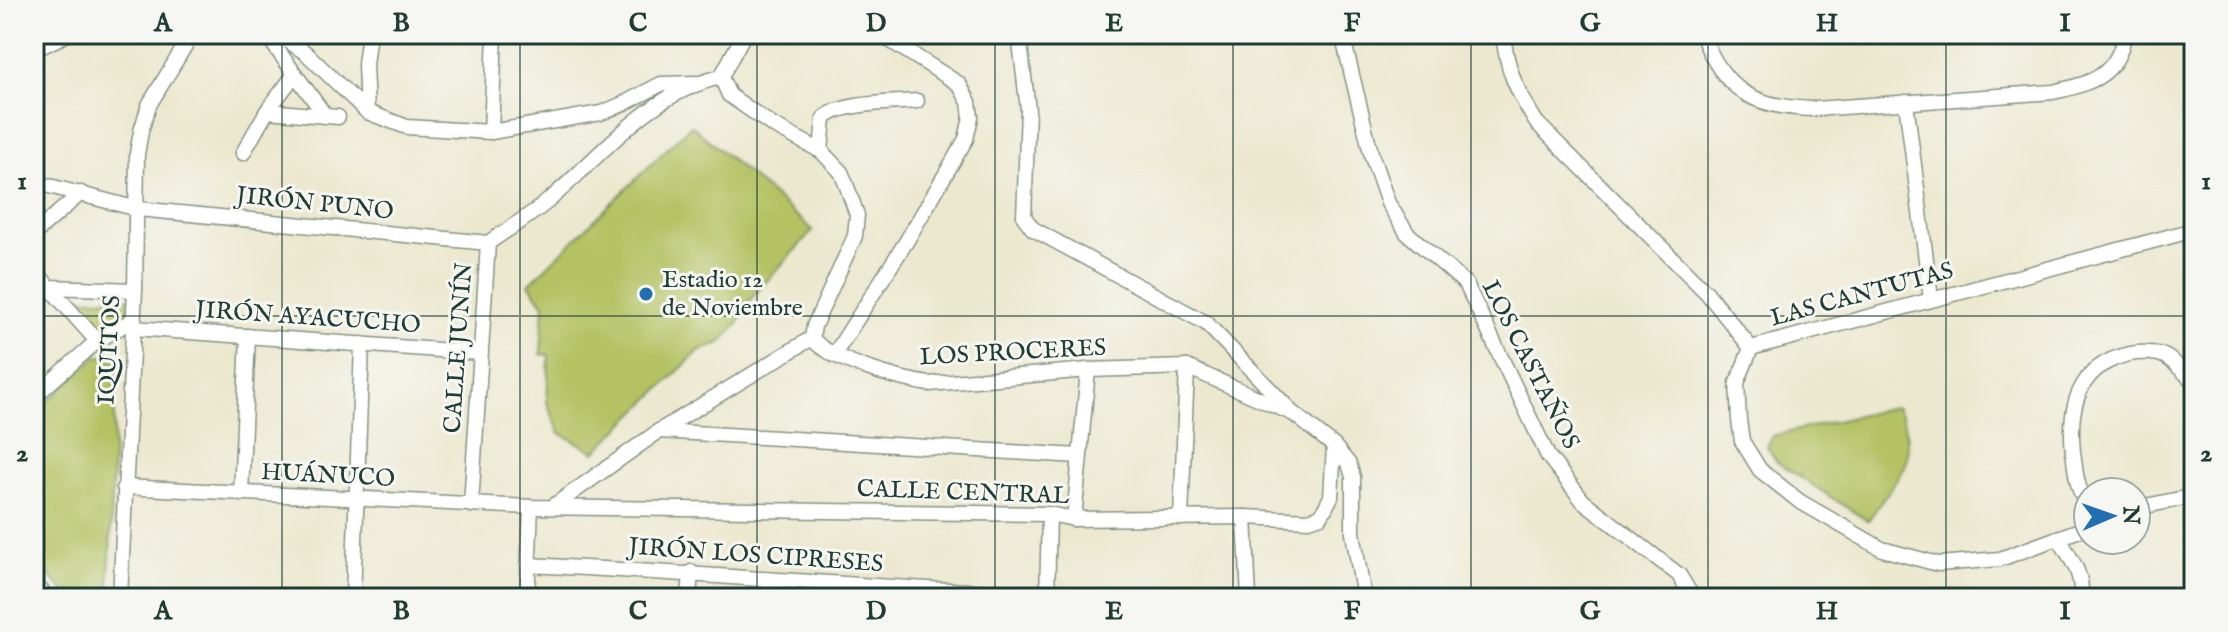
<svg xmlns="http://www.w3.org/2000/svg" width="2228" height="632" viewBox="0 0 2228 632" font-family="'IM FELL English',serif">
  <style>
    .green { fill: #b4c264; stroke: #6a804c; stroke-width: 2 }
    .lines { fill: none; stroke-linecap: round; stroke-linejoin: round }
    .minor-casing { stroke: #869282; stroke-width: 17 }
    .minor { stroke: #fff; stroke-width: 14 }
    .grid { fill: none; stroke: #1f3d34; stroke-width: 2; stroke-opacity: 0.55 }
    .poi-dot { fill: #1f6fb2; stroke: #f6f6f2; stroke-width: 3 }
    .labels { text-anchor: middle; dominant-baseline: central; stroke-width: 6; stroke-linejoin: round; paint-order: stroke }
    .street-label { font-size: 24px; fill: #1f3d34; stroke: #f6f6f2 }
    .poi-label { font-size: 24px; fill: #1f3d34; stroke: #f6f6f2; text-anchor: start }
    .neatline { fill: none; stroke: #1f3d34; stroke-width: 3 }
    .grid-label { font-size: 26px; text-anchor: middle; font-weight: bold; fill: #1f3d34 }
  </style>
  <rect width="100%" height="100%" fill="#f6f6f2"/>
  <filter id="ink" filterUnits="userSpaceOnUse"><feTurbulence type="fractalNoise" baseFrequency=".0125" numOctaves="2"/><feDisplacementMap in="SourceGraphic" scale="16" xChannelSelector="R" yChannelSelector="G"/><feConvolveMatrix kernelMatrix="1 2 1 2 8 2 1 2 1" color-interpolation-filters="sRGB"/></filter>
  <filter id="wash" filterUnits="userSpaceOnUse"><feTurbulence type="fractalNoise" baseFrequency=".006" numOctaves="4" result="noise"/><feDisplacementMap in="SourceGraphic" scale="32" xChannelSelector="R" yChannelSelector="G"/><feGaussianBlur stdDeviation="1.8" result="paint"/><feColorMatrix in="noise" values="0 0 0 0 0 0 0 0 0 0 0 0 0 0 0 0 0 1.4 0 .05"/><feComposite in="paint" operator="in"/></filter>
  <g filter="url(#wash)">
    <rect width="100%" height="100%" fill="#ece8cf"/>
    <g class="green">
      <path d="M691 125 813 230 747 303 738 324 721 343 700 350 595 452 560 433 547 402 549 355 541 354 544 305 529 284Z"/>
      <path d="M129 298 128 316 104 328 94 324 70 299Z"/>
      <path d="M103 356 116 361 109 587 88 598H71L34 560V414L95 358Z"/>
      <path d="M1895 407C1906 416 1910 448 1906 461 1901 477 1878 505 1868 521L1777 462 1767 447 1772 436Z"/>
    </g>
  </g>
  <g filter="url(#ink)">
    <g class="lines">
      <g class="minor-casing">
        <g id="minor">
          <path d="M266 34 324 114"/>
          <path d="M278 34 306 53 367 112 407 127 491 132 601 113 623 104 661 84 696 83"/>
          <path d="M744 34 721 77 729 95 772 125 821 151 841 172 846 184 857 215 855 236 814 326 812 338C827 360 902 380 929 384L1088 370 1187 367 1294 414 1334 446 1349 464 1353 477V533L1364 598"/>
          <path d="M1019 34 1028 110 1024 217 1033 229 1206 323 1289 409"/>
          <path d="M1342 34 1372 157 1388 203 1407 233 1466 284 1548 456 1583 501 1679 575 1693 598"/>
          <path d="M1503 34C1507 71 1517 91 1536 122L1707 293 1751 348"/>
          <path d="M1702 34C1724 91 1754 108 1814 109L2053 92C2089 84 2119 76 2124 34"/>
          <path d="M34 50 67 34"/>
          <path d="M1906 102 1931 299"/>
          <path d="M267 111 338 117"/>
          <path d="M367 112 365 64 369 34"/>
          <path d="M491 132 495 34"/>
          <path d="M821 151 824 118C842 102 892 103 917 101"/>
          <path d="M243 153 267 111 295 74"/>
          <path d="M34 182 138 209 488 243"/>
          <path d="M34 234 81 193"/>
          <path d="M488 243C508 229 530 216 548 201 604 154 646 94 721 77"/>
          <path d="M34 270 97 341"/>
          <path d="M49 287 135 290"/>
          <path d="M134 328 480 353"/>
          <path d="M1751 348 1737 383 1739 420 1742 441 1760 470 1799 501 1882 549 1938 564 2000 559 2088 527"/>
          <path d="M1751 348 2194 230"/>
          <path d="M834 355 906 242 966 139 971 117 969 102 959 84 880 34"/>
          <path d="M34 397 97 341 134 319"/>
          <path d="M659 431 1079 456"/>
          <path d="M124 487 531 507 1049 514 1074 519 1245 517 1309 520 1321 516 1331 497 1334 446"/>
          <path d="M241 494 248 336"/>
          <path d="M471 505 488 243"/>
          <path d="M555 505 659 431 812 338"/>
          <path d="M2088 506C2078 491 2076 477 2074 459 2067 411 2076 365 2130 354 2141 352 2157 352 2166 357 2176 363 2186 374 2194 382"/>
          <path d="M2136 508 2194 496"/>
          <path d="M1245 517 1249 598"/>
          <path d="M1181 518 1187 367"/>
          <path d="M1074 519 1088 370"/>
          <path d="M2060 540C2071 559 2083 574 2081 598"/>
          <path d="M528 565C697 573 866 588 1035 594L1045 598"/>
          <path d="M34 583 48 598"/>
          <path d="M120 598 135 290 137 154 141 131 149 105 192 34"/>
          <path d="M353 598 362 344"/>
          <path d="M527 598 531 507"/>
          <path d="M689 598 691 572"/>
          <path d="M1047 598 1049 514"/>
        </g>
      </g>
      <use href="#minor" class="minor"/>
    </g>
  </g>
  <path class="grid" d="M282 34V598M520 34V598M757 34V598M995 34V598M1233 34V598M1471 34V598M1708 34V598M1946 34V598M34 316H2194"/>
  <circle class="poi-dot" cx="646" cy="294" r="8"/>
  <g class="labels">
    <g class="street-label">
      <text transform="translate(315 204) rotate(6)">JIRÓN PUNO</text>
      <text transform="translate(1862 295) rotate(-15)">LAS CANTUTAS</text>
      <text transform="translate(308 318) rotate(4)">JIRÓN AYACUCHO</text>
      <text transform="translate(459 348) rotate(-86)">CALLE JUNÍN</text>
      <text transform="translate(110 350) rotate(-87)">IQUITOS</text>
      <text transform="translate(1013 353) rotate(-3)">LOS PROCERES</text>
      <text transform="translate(1530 365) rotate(63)">LOS CASTAÑOS</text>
      <text transform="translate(328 476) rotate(3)">HUÁNUCO</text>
      <text transform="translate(963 493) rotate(2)">CALLE CENTRAL</text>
      <text transform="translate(756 556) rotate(4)">JIRÓN LOS CIPRESES</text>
    </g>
    <g class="poi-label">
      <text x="662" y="280">Estadio 12<tspan x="662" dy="28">de Noviembre</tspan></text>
    </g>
  </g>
  <rect width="2228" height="632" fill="none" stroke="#f6f6f2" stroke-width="88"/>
  <g transform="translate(2112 516) rotate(88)"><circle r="38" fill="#f6f6f2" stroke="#a0aca6" stroke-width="2"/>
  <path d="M0-6L14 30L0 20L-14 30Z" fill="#1f6fb2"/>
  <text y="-12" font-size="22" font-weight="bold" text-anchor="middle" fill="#1f3d34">N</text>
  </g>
  <rect x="44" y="44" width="2140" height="544" class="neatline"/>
  <g class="grid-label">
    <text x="163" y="31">A</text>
    <text x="401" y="31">B</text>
    <text x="638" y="31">C</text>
    <text x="876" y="31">D</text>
    <text x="1114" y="31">E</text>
    <text x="1352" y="31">F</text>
    <text x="1590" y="31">G</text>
    <text x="1827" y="31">H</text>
    <text x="2065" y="31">I</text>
    <text x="22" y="189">1</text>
    <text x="2206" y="189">1</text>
    <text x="22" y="461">2</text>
    <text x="2206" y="461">2</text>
    <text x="163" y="619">A</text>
    <text x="401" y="619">B</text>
    <text x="638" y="619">C</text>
    <text x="876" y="619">D</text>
    <text x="1114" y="619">E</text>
    <text x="1352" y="619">F</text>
    <text x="1590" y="619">G</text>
    <text x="1827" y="619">H</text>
    <text x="2065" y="619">I</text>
  </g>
</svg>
